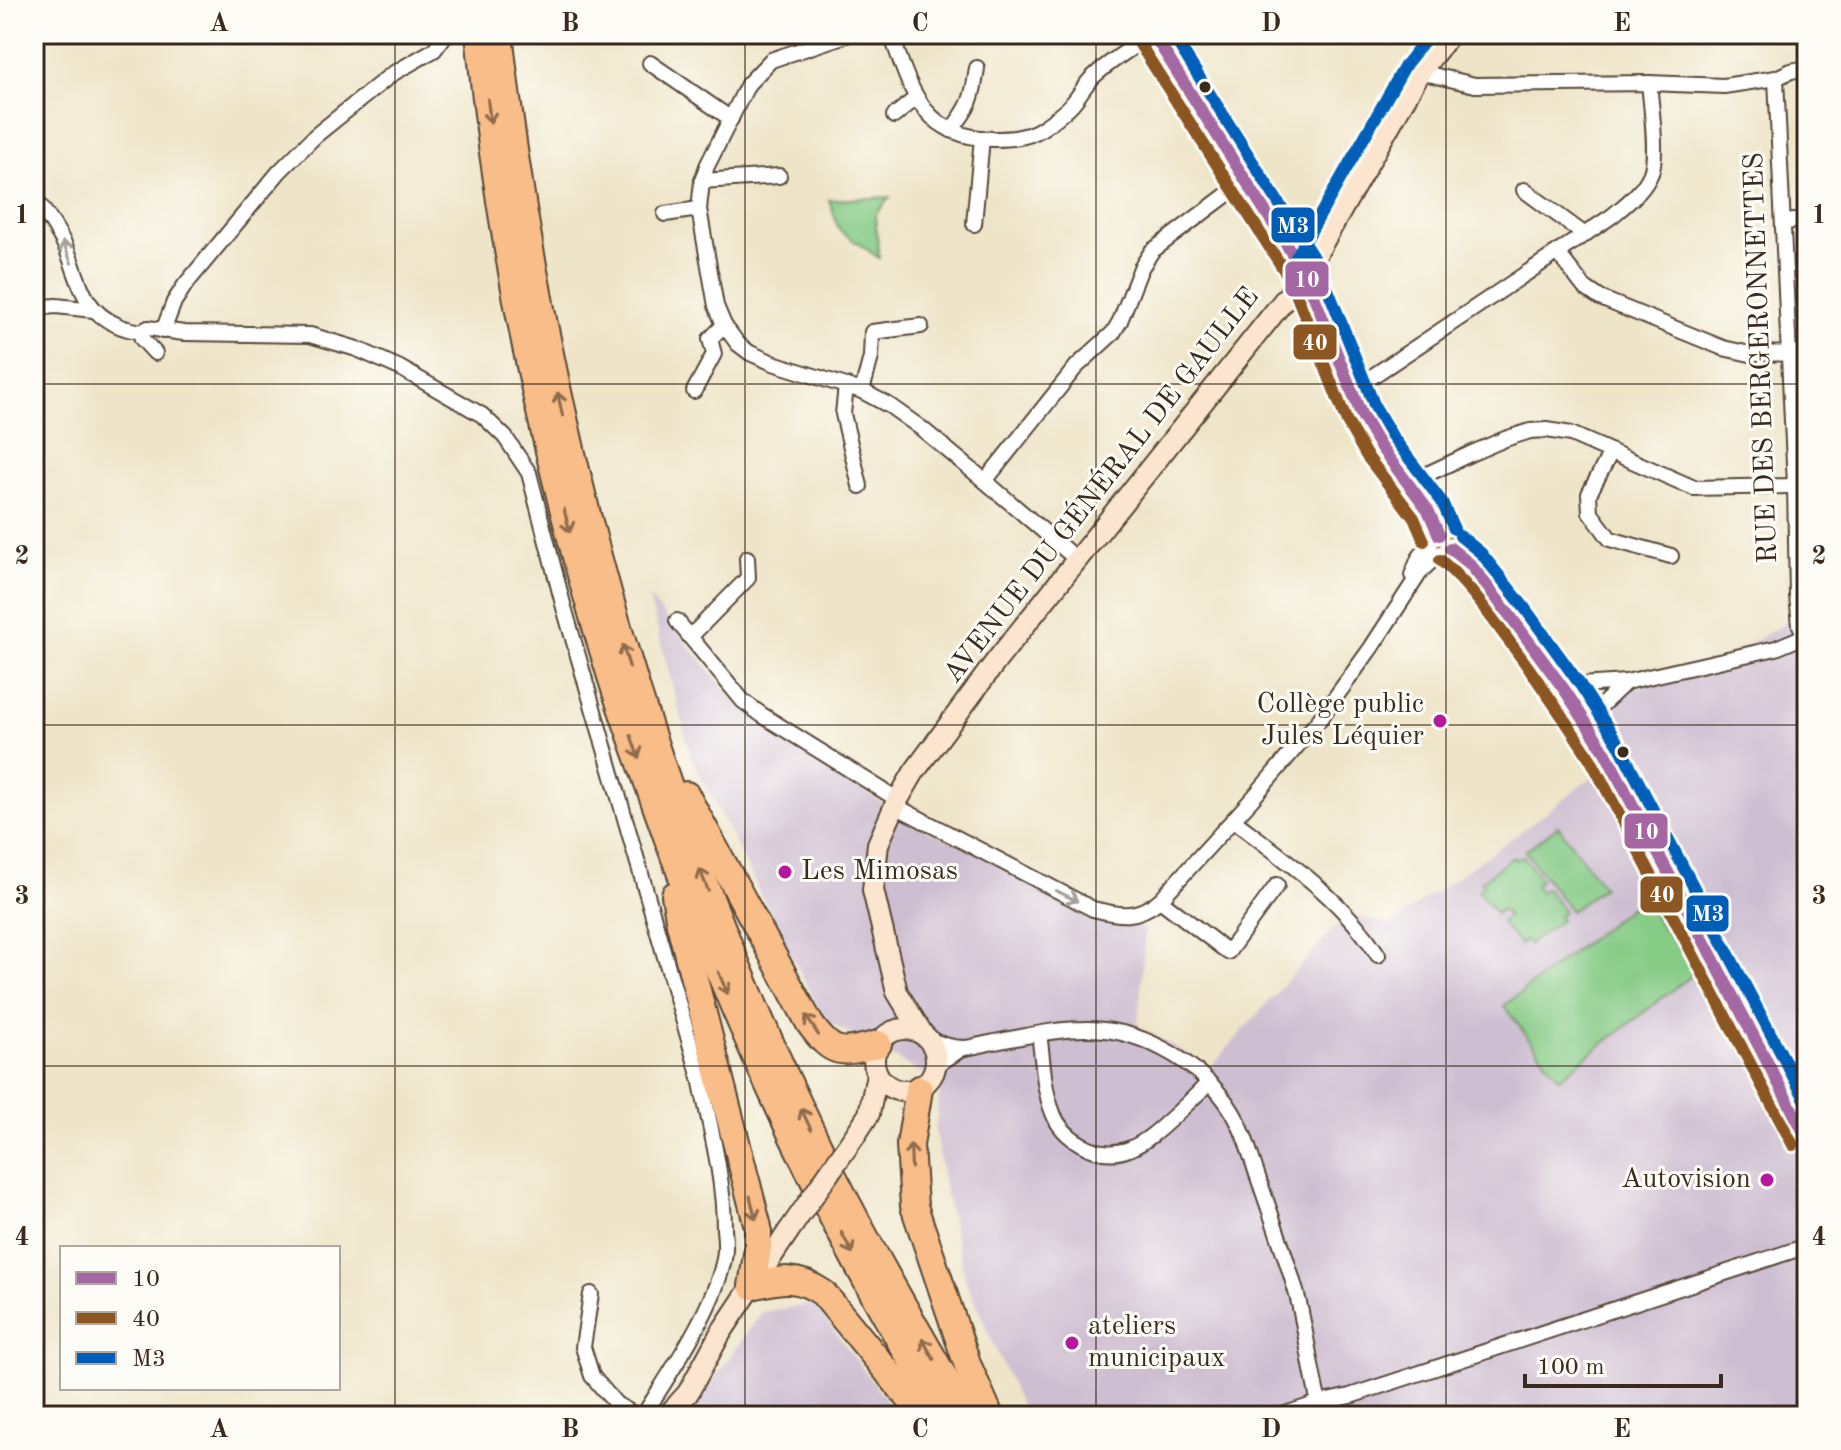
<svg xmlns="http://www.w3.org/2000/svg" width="1841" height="1450" viewBox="0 0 1841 1450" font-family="'Old Standard TT',serif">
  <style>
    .industrial { fill: #cebed1 }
    .green { fill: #86cb86; stroke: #607a52; stroke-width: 2 }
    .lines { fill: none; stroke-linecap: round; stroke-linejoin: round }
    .street-casing { stroke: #564637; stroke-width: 18 }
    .secondary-casing { stroke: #564637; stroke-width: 24 }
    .highway-casing { stroke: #564637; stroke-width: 30 }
    .street { stroke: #fff; stroke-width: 14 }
    .secondary { stroke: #fce5cf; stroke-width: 20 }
    .highway { stroke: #f8bd88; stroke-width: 26 }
    .secondary-bridge-casing { stroke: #564637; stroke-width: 24; stroke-linecap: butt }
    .secondary-bridge { stroke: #fce5cf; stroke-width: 20 }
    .bus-1-casing { stroke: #fdfcf7; stroke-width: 18 }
    .bus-2-casing { stroke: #fdfcf7; stroke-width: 18 }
    .bus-3-casing { stroke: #fdfcf7; stroke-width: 18 }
    .bus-1 { stroke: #a467a3; stroke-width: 12 }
    .bus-2 { stroke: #8c5723; stroke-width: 12 }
    .bus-3 { stroke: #005eb8; stroke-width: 12 }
    .oneway { stroke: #906c4e }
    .oneway2 { stroke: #a79f9a }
    .grid { fill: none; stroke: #3b2a1e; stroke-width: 2; stroke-opacity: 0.55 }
    .bus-dot { fill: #3b2a1e; stroke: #fdfcf7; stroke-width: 3 }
    .poi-dot { fill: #b5179e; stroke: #fdfcf7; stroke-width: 3 }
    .labels { text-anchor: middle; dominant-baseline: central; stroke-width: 6; stroke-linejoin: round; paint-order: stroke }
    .street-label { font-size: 28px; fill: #3b2a1e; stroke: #fdfcf7 }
    .poi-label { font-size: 28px; fill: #3b2a1e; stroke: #fdfcf7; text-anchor: end }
    .line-badge { stroke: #fdfcf7; stroke-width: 3 }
    .badge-label { font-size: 22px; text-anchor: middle; font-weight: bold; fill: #fff }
    .neatline { fill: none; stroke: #3b2a1e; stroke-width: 3 }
    .grid-label { font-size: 26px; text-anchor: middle; font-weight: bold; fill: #3b2a1e }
  </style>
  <rect width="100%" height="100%" fill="#fdfcf7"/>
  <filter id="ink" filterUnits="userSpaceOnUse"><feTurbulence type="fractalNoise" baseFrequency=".0125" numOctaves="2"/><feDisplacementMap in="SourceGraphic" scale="16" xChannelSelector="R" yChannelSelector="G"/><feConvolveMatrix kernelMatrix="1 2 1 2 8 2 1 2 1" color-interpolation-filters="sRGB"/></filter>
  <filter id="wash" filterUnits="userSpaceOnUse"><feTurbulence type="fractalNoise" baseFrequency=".006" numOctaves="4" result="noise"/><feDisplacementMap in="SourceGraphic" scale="32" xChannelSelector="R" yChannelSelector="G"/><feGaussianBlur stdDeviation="1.8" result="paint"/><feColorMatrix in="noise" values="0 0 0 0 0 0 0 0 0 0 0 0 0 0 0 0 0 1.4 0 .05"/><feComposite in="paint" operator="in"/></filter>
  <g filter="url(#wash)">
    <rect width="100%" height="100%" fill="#eee4c7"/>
    <g class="industrial">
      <path d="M649 597 740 707 916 825 1145 929 1138 1027 1211 1067 1345 915 1390 924 1500 847 1598 773 1597 698 1706 669 1789 621 1807 616V1416H1025L966 1281 945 1191 935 1130 941 1083 824 1020 691 756Z"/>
      <path d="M814 1304 898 1416H688L762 1312Z"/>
    </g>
    <g class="green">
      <path d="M890 197 875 215 879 258 839 230 829 200Z"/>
      <path d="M1558 826 1603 887 1571 911 1525 851Z"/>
      <path d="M1523 856 1541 880 1535 885 1540 892 1546 888 1564 912 1558 916 1561 920 1529 944 1525 940 1519 945 1501 922 1508 916 1502 909 1496 914 1478 890 1484 885 1481 881 1513 857 1516 860Z"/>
      <path d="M1641 899 1697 971 1559 1078 1504 1006Z"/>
    </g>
  </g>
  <g filter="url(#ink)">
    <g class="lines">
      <g class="street-casing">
        <g id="street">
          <path d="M849 34 771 60 748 84 707 166 702 181 699 209 716 306 724 325 738 344 750 353 773 363 862 391 890 406 921 428 985 481 1076 559"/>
          <path d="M891 34C911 91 923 137 993 139 1010 139 1026 138 1041 129 1050 123 1062 114 1070 106 1079 97 1084 85 1093 77 1111 60 1133 47 1153 34"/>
          <path d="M650 63 731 119"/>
          <path d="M1420 72 1475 85 1649 83 1724 86 1776 78 1791 71 1807 68"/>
          <path d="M1776 78 1795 485 1797 596 1800 625 1804 635"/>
          <path d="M894 116 916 98"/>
          <path d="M951 130C970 107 973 98 977 68"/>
          <path d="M702 181 779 176"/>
          <path d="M1524 190 1585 235"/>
          <path d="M34 196C45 214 59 230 67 250 80 281 82 310 117 325 124 329 133 330 141 332L148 328 184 333 310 335 357 349 400 368 482 415 505 437 529 473 563 604 700 1078C710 1127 724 1178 724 1229 725 1238 726 1249 724 1259 714 1309 670 1373 643 1416"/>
          <path d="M665 214 699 209"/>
          <path d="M1783 222 1807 220"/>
          <path d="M974 224 982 138"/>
          <path d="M1557 252 1584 287 1600 298 1723 348 1750 354 1807 353"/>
          <path d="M34 308 56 306 94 310"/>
          <path d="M163 331 174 302 185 285 279 172 315 136 392 74 434 50 446 34"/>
          <path d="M141 332 142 339 155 353"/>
          <path d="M846 386 843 414 860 486"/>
          <path d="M1352 390 1612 216C1626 204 1644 191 1651 173 1658 155 1651 105 1649 83"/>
          <path d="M694 391 714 354 710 339 724 325"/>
          <path d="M862 391 871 357 872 332 921 326"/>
          <path d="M1611 452 1589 494 1590 512 1610 539 1671 556"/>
          <path d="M985 481 1076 367 1113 333 1120 321 1141 268 1152 251 1245 181"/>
          <path d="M1406 484 1470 454 1505 439 1530 431 1547 430 1571 434 1694 488 1787 486 1807 484"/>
          <path d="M1412 575 1419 558 1433 540"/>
          <path d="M677 621 743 701 762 715 892 796 903 810 1093 909C1121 916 1136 919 1160 900L1253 798 1319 720 1371 648 1421 571 1440 553"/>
          <path d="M690 637 748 578 747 558"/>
          <path d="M1626 682 1776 648 1807 635"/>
          <path d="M1566 692 1580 685 1626 682 1585 721"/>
          <path d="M1233 820C1283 858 1345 901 1378 955"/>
          <path d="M1160 900 1228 952 1277 885"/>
          <path d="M1039 1034C1043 1059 1043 1089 1053 1113 1058 1127 1069 1137 1081 1144 1119 1166 1146 1142 1173 1117 1185 1106 1197 1095 1208 1083"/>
          <path d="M929 1039C940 1044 952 1048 964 1048 974 1047 984 1044 994 1042 1023 1037 1054 1029 1084 1029 1144 1027 1212 1069 1238 1122 1247 1140 1252 1161 1259 1180 1272 1218 1286 1256 1297 1295 1306 1330 1310 1367 1319 1403"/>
          <path d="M937 1065 963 1048"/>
          <path d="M591 1294 583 1347 592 1376 616 1404 637 1416"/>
          <path d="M1279 1416 1319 1403 1350 1396 1807 1246"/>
        </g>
      </g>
      <g class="secondary-casing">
        <g id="secondary">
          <path d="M1153 34 1305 274 1361 414 1379 445 1428 510 1439 535"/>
          <path d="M1450 548 1470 564 1511 617 1566 692 1605 752 1807 1138"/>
          <circle cx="905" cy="1060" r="31"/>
          <path d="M922 1033 897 992 873 890 878 844 896 803 914 772 997 660 1305 274 1420 72 1450 34"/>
          <path d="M854 1137 869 1114 877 1074"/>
          <path d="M667 1416 688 1393 720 1334 788 1232"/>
        </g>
      </g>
      <g class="highway-casing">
        <g id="highway">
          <path d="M479 34C500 249 545 464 609 670 621 710 636 749 650 789 726 1007 823 1219 945 1416"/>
          <path d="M499 34C542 414 645 786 811 1131 858 1229 912 1323 967 1416"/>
          <path d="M686 795 810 1024C833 1056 841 1054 878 1044"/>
          <path d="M675 895 680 924 758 1227V1248L752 1286C781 1279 797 1275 823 1293L924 1416"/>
          <path d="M919 1089 910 1145 914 1206 968 1366 990 1416"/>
        </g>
      </g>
      <use href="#street" class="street"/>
      <use href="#secondary" class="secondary"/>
      <use href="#highway" class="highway"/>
      <g class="secondary-bridge-casing">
        <path id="secondary-bridge" d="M788 1232 854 1137"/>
      </g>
      <use href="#secondary-bridge" class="secondary-bridge"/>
      <g class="bus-1-casing">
        <g id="bus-1">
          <path d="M1153 34 1305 274 1361 414 1379 445 1428 510 1439 535"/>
          <path d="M1450 548 1470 564 1511 617 1566 692 1605 752 1807 1138"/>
        </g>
      </g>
      <g class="bus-2-casing">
        <g id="bus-2">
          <path d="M1139 43 1291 281 1347 422 1366 455 1414 518 1424 541"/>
          <path d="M1440 560C1468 583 1488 613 1509 641 1538 680 1565 720 1591 760L1793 1145"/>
        </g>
      </g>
      <g class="bus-3-casing">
        <g id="bus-3">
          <path d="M1172 34 1319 267 1375 407 1392 436 1442 502 1454 529"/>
          <path d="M1291 266 1406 64 1430 34"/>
          <path d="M1460 536 1481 553 1524 607 1579 683 1618 743 1807 1103"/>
        </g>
      </g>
      <use href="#bus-1" class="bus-1"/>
      <use href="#bus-2" class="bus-2"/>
      <use href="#bus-3" class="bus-3"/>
    </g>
    <defs><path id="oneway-shaft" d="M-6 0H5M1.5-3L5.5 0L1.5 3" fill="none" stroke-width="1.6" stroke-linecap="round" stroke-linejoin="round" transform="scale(2)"/></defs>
    <g class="oneway">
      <use href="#oneway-shaft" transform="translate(489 111) rotate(83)"/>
      <use href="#oneway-shaft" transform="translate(560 404) rotate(-102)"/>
      <use href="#oneway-shaft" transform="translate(567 521) rotate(76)"/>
      <use href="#oneway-shaft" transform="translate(626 656) rotate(-107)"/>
      <use href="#oneway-shaft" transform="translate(635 747) rotate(71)"/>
      <use href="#oneway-shaft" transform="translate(704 880) rotate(-111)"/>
      <use href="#oneway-shaft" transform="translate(723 983) rotate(67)"/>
      <use href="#oneway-shaft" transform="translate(812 1025) rotate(-123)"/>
      <use href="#oneway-shaft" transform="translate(806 1119) rotate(-115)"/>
      <use href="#oneway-shaft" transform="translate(911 1156) rotate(-92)"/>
      <use href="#oneway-shaft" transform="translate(753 1208) rotate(76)"/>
      <use href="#oneway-shaft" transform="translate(847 1243) rotate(62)"/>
      <use href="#oneway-shaft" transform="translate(928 1349) rotate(-120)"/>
    </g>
    <g class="oneway2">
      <use href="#oneway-shaft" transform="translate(67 252) rotate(-112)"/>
      <use href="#oneway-shaft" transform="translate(1067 896) rotate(27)"/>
    </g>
  </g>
  <path class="grid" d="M395 34V1416M745 34V1416M1096 34V1416M1446 34V1416M34 384H1807M34 725H1807M34 1066H1807"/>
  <g class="bus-dot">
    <circle cx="1205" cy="87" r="7"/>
    <circle cx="1623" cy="752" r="7"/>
  </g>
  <g class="poi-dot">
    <circle cx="1440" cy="721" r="8"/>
    <circle cx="785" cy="872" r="8"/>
    <circle cx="1767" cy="1180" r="8"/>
    <circle cx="1072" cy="1343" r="8"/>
  </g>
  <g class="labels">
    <g class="street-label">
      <text transform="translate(1762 358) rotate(-92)">RUE DES BERGERONNETTES</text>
      <text transform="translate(1102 486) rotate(-52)">AVENUE DU GÉNÉRAL DE GAULLE</text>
    </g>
    <g class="poi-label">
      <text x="1424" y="705">Collège public<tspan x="1424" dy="32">Jules Léquier</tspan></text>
      <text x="801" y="872" text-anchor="start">Les Mimosas</text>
      <text x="1751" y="1180">Autovision</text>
      <text x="1088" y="1327" text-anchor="start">ateliers<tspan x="1088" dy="32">municipaux</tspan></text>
    </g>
  </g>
  <g class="line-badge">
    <rect x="1270" y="206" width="46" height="38" rx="8" fill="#005eb8"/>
    <rect x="1284" y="260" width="46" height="38" rx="8" fill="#a467a3"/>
    <rect x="1292" y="323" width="46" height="38" rx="8" fill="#8c5723"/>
    <rect x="1623" y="812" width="46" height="38" rx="8" fill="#a467a3"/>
    <rect x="1639" y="875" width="45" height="39" rx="8" fill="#8c5723"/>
    <rect x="1685" y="894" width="45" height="39" rx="8" fill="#005eb8"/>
  </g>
  <g class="badge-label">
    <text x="1293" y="233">M3</text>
    <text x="1307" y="287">10</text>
    <text x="1315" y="350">40</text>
    <text x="1646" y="839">10</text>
    <text x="1662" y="902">40</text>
    <text x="1708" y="921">M3</text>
  </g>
  <rect width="1841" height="1450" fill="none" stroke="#fdfcf7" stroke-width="88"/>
  <rect x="60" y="1246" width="280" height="144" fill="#fdfcf7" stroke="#afa8a0" stroke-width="2"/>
  <rect x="76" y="1272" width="40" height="12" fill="#a467a3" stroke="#afa8a0" stroke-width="2"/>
  <text x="132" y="1286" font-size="24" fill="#3b2a1e">10</text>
  <rect x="76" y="1312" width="40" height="12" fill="#8c5723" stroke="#afa8a0" stroke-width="2"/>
  <text x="132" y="1326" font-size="24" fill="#3b2a1e">40</text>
  <rect x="76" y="1352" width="40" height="12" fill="#005eb8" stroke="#afa8a0" stroke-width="2"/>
  <text x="132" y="1366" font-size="24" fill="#3b2a1e">M3</text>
  <path d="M1525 1374v12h196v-12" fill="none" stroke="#3b2a1e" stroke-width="4"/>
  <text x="1537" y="1374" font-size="24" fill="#3b2a1e" stroke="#fdfcf7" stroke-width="6" paint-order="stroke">100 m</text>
  <rect x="44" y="44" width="1753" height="1362" class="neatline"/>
  <g class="grid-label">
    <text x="219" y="31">A</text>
    <text x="570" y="31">B</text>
    <text x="920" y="31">C</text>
    <text x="1271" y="31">D</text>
    <text x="1622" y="31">E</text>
    <text x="22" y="223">1</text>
    <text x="1819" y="223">1</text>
    <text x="22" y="564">2</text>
    <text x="1819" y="564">2</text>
    <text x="22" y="904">3</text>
    <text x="1819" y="904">3</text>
    <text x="22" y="1245">4</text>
    <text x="1819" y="1245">4</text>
    <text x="219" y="1437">A</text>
    <text x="570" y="1437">B</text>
    <text x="920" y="1437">C</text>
    <text x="1271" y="1437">D</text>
    <text x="1622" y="1437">E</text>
  </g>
</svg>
